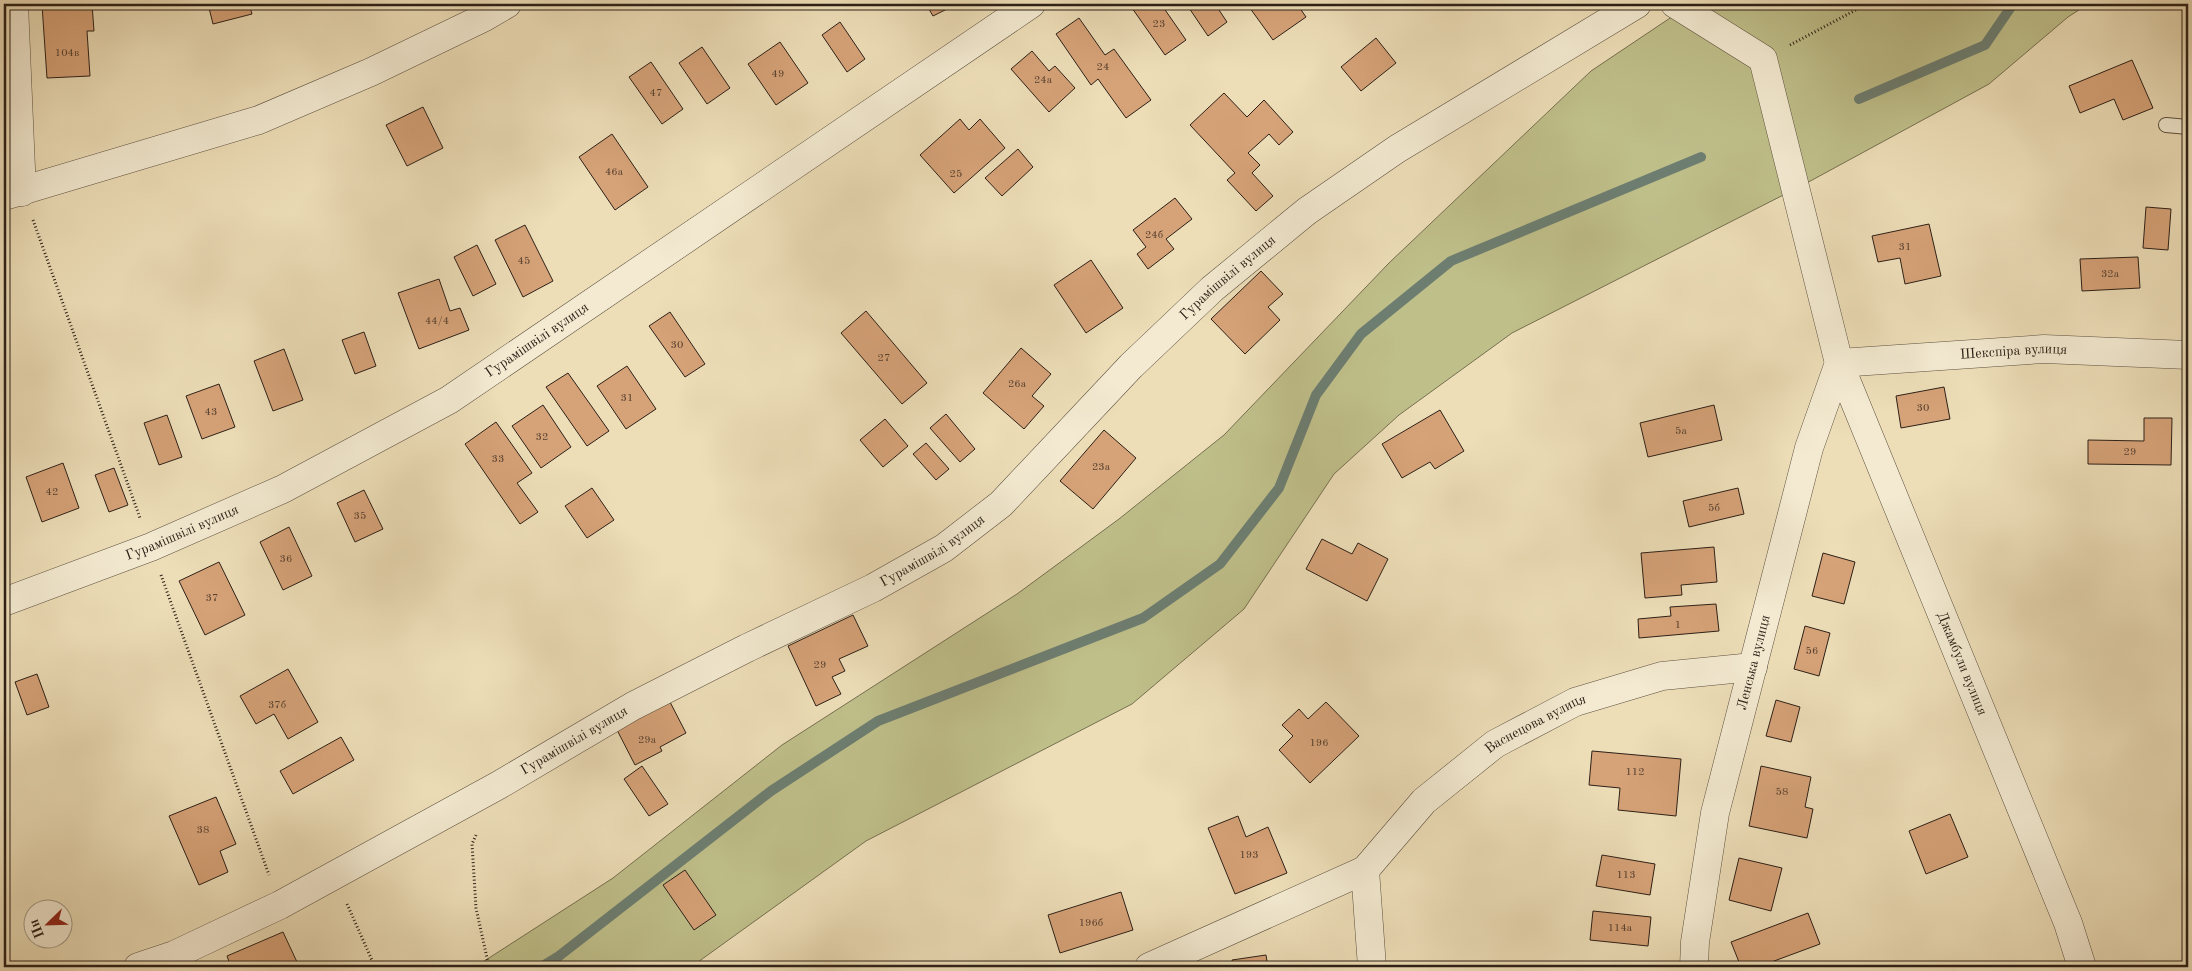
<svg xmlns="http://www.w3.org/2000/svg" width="2192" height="971" viewBox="0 0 2192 971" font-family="'Old Standard TT',serif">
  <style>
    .green { fill: #bfbf8a; stroke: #767050 }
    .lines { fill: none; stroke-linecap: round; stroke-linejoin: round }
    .stream { stroke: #6d7e71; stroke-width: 10 }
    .building { fill: #d6a278; stroke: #2c2017 }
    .lane-casing { stroke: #5c503f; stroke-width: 16 }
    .street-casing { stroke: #5c503f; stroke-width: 29 }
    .path { stroke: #2c2017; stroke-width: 3; stroke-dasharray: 1 2.5; stroke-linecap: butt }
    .lane { stroke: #f3ead1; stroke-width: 14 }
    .street { stroke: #f3ead1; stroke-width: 28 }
    .labels { text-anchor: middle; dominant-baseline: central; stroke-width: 4; stroke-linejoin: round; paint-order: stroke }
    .number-label { font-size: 11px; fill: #56402f }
    .street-label { font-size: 14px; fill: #2c2017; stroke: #f3ead1 }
  </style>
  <rect width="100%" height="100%" fill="#eddeb8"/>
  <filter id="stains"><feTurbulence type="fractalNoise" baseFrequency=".004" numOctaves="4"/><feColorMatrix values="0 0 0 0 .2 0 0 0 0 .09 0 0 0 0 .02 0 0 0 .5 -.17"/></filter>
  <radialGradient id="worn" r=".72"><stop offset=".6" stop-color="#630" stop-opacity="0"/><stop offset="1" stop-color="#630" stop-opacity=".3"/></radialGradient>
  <path class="green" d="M1691 4H2088L2068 17 1989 84 1803 185 1512 333 1399 415 1334 474 1244 609 1132 704 866 841 691 967H475L613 878 782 745 1017 594 1119 519 1224 435 1389 263 1591 71Z"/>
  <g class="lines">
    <g class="stream">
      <path d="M1859 99 1985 45 2013 4"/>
      <path d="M541 967 559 956 771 791 878 721 1143 618 1220 564 1279 488 1316 395 1361 334 1451 261 1701 157"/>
    </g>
  </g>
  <g class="building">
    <path d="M66 4H92L94 31H87L90 76 47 78 42 5Z"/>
    <path d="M208 4H249L252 14 213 24Z"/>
    <path d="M926 4H957L933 16Z"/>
    <path d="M1139 4H1161L1186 40 1165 55 1132 8Z"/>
    <path d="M1189 4H1215L1227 22 1208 36 1187 5Z"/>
    <path d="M1247 4H1283L1287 8 1297 4 1306 17 1273 40Z"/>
    <path d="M1079 18 1105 55 1114 49 1151 100 1126 118 1098 79 1091 85 1056 34Z"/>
    <path d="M840 22 865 59 847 72 822 35Z"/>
    <path d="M1376 38 1396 63 1361 91 1341 67Z"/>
    <path d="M780 42 808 83 776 105 748 64Z"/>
    <path d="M702 47 730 88 707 104 679 63Z"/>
    <path d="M1032 51 1049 71 1055 66 1075 88 1049 112 1011 69Z"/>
    <path d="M2132 60 2153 108 2123 120 2114 99 2080 113 2069 86Z"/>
    <path d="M651 62 683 109 662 124 629 77Z"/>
    <path d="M2187 87H2188V114L2184 113Z"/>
    <path d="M1224 93 1247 117 1264 100 1293 132 1279 145 1269 134 1248 153 1260 165 1252 173 1273 196 1256 211 1227 180 1235 173 1190 125Z"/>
    <path d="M423 107 443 148 407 166 386 125Z"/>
    <path d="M960 119 969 130 980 119 1005 148 954 193 920 155Z"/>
    <path d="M612 134 648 187 615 210 579 157Z"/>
    <path d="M1018 149 1033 167 1002 196 985 178Z"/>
    <path d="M1175 198 1192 219 1166 239 1174 249 1148 269 1137 254 1146 247 1133 230Z"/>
    <path d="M2146 207 2171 209 2168 250 2143 248Z"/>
    <path d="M1929 224 1941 276 1905 284 1900 258 1878 262 1872 236Z"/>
    <path d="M525 225 553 281 523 297 495 240Z"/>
    <path d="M477 245 496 284 473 296 454 257Z"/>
    <path d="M2138 257 2140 288 2082 291 2080 259Z"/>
    <path d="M1091 260 1123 308 1086 333 1054 285Z"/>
    <path d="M1261 271 1283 294 1268 307 1280 320 1245 354 1211 319Z"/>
    <path d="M439 279 450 311 460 308 469 330 419 349 398 293Z"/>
    <path d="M866 311 927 383 902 404 841 333Z"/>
    <path d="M670 312 705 364 685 377 649 326Z"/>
    <path d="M364 332 376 366 355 374 342 340Z"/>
    <path d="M1021 348 1051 374 1032 396 1044 406 1024 429 983 393Z"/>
    <path d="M284 349 303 400 273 411 254 361Z"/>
    <path d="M627 366 656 409 626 429 597 386Z"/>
    <path d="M568 373 609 431 587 446 546 387Z"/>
    <path d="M219 384 235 427 202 439 186 396Z"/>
    <path d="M1944 387 1950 419 1901 428 1896 396Z"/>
    <path d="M543 405 571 447 541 468 512 426Z"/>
    <path d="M1714 405 1722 440 1648 457 1640 423Z"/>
    <path d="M1440 410 1464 451 1435 469 1430 462 1402 478 1382 444Z"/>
    <path d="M946 414 975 449 960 462 930 428Z"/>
    <path d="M167 415 182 457 159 465 144 423Z"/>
    <path d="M2144 418H2172L2171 465 2088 464V440L2144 441Z"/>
    <path d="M885 419 908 446 883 467 860 440Z"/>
    <path d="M496 422 532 473 517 483 538 512 520 524 465 444Z"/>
    <path d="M1104 430 1136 458 1093 509 1060 481Z"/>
    <path d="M926 443 949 469 936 480 913 454Z"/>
    <path d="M63 463 79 508 42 522 26 477Z"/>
    <path d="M114 468 128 505 109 512 95 475Z"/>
    <path d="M592 488 614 520 587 538 565 506Z"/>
    <path d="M1738 488 1744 514 1689 527 1683 501Z"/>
    <path d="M364 490 383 529 355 542 337 503Z"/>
    <path d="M289 527 312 576 283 590 260 542Z"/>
    <path d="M1322 539 1352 554 1358 543 1388 559 1367 601 1306 569Z"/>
    <path d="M1714 547 1717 582 1681 585 1682 595 1645 598 1641 553Z"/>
    <path d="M1823 553 1855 562 1844 604 1812 596Z"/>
    <path d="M219 562 245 615 205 635 179 581Z"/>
    <path d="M1716 604 1719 631 1639 638 1638 619 1671 616 1670 607Z"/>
    <path d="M853 615 868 646 839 659 845 671 832 677 841 694 816 706 788 646Z"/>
    <path d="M1805 626 1830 633 1819 676 1794 669Z"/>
    <path d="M288 669 318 722 288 739 274 714 256 724 240 696Z"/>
    <path d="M37 674 49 707 27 715 15 682Z"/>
    <path d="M1776 700 1800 707 1791 742 1766 736Z"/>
    <path d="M670 702 686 733 660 747 662 751 635 765 617 730Z"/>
    <path d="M1326 702 1359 736 1310 783 1279 750 1293 736 1282 725 1299 709 1308 719Z"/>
    <path d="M341 737 354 760 293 794 280 771Z"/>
    <path d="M1592 751 1681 759 1676 816 1618 810 1620 788 1589 785Z"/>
    <path d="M642 766 668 804 649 816 624 779Z"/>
    <path d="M1761 766 1811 777 1805 807 1813 809 1807 838 1749 826Z"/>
    <path d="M216 797 236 844 220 851 228 872 199 885 169 816Z"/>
    <path d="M1950 814 1968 857 1926 874 1909 831Z"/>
    <path d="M1238 816 1246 837 1268 827 1287 873 1235 894 1208 828Z"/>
    <path d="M1602 855 1655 864 1650 895 1596 886Z"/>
    <path d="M1739 858 1782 868 1771 911 1729 900Z"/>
    <path d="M685 870 716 915 694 930 663 885Z"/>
    <path d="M1121 892 1133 930 1060 953 1048 915Z"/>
    <path d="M1593 911 1651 917 1648 946 1590 940Z"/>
    <path d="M1808 913 1820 944 1758 967H1741L1731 942Z"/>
    <path d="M283 932 297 962 284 967H231L227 956Z"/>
    <path d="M1266 955 1268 967H1234L1232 960Z"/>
    <path d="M1564 962 1627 963 1626 967H1564Z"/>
  </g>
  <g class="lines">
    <g class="lane-casing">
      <path id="lane" d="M2166 125 2188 127"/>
    </g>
    <g class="street-casing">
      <g id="street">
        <path d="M14 4 22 192"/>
        <path id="s1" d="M1675 4 1763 59 1839 363 2068 923 2082 967"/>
        <path d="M4 196 259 120 371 72 483 18 507 4"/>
        <path id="s2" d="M1839 363 2044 349 2188 355"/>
        <path id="s3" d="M4 602 151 547 283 489 449 400 1031 4"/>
        <path d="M1365 870 1372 967"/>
        <path id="s4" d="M138 967 174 955 280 905 499 785 633 706 747 648 873 588 944 548 1001 504 1131 366 1212 289 1307 211 1397 149 1637 4"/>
        <path id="s5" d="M1149 967 1365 870 1424 801 1495 744 1575 702 1662 676 1753 667"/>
        <path id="s6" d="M1694 967 1695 942 1715 813 1809 448 1839 363"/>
      </g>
    </g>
    <g class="path">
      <path d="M1790 45 1867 4"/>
      <path d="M33 220 140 518"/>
      <path d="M161 575 269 875"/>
      <path d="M476 835 472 844 476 908 489 967"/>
      <path d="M347 904 375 967"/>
    </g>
    <use href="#lane" class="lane"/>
    <use href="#street" class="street"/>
  </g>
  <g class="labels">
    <g class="number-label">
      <text x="1159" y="24">23</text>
      <text x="67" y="53">104в</text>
      <text x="1103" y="67">24</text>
      <text x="778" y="74">49</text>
      <text x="1043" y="80">24а</text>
      <text x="656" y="93">47</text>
      <text x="614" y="172">46а</text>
      <text x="956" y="174">25</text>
      <text x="1154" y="235">24б</text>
      <text x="1905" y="247">31</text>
      <text x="524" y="261">45</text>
      <text x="2110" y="274">32а</text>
      <text x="437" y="321">44/4</text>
      <text x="677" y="345">30</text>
      <text x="884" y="358">27</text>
      <text x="1017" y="384">26а</text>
      <text x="627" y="398">31</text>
      <text x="1923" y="408">30</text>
      <text x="211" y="412">43</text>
      <text x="1681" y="431">5а</text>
      <text x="542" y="437">32</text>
      <text x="2130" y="452">29</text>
      <text x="498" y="459">33</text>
      <text x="1101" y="467">23а</text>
      <text x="52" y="492">42</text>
      <text x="1714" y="508">5б</text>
      <text x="360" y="516">35</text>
      <text x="286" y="559">36</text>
      <text x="212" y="598">37</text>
      <text x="1678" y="625">1</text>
      <text x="1812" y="651">56</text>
      <text x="820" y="665">29</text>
      <text x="277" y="705">37б</text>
      <text x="647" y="740">29а</text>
      <text x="1319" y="743">196</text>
      <text x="1635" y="772">112</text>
      <text x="1782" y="792">58</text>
      <text x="203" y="830">38</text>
      <text x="1249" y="855">193</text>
      <text x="1626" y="875">113</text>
      <text x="1091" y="923">196б</text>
      <text x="1620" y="928">114а</text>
    </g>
    <g class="street-label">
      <text stroke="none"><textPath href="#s4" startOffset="1302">Гурамішвілі вулиця</textPath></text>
      <text stroke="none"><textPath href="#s3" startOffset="596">Гурамішвілі вулиця</textPath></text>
      <text stroke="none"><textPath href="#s2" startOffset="175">Шекспіра вулиця</textPath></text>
      <text stroke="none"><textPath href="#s3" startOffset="191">Гурамішвілі вулиця</textPath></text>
      <text stroke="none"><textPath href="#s4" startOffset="898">Гурамішвілі вулиця</textPath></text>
      <text stroke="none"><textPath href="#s6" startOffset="311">Ленська вулиця</textPath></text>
      <text stroke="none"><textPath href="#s1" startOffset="742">Джамбули вулиця</textPath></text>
      <text stroke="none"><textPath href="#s5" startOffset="464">Васнецова вулиця</textPath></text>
      <text stroke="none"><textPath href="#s4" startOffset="492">Гурамішвілі вулиця</textPath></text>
    </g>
  </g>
  <rect width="2192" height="971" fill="none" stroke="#eddeb8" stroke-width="20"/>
  <rect x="5" y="5" width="2182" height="961" fill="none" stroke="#2c2017" stroke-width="2.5"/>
  <rect x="10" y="10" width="2172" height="951" fill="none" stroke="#2c2017"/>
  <g transform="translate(48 924) rotate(247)"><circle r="24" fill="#f3ead1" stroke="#a39987"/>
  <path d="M0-4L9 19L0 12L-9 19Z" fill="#8f2418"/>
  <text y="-8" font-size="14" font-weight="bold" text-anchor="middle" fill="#2c2017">Пн</text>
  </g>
  <rect width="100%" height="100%" filter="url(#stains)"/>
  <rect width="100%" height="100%" fill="url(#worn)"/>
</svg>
